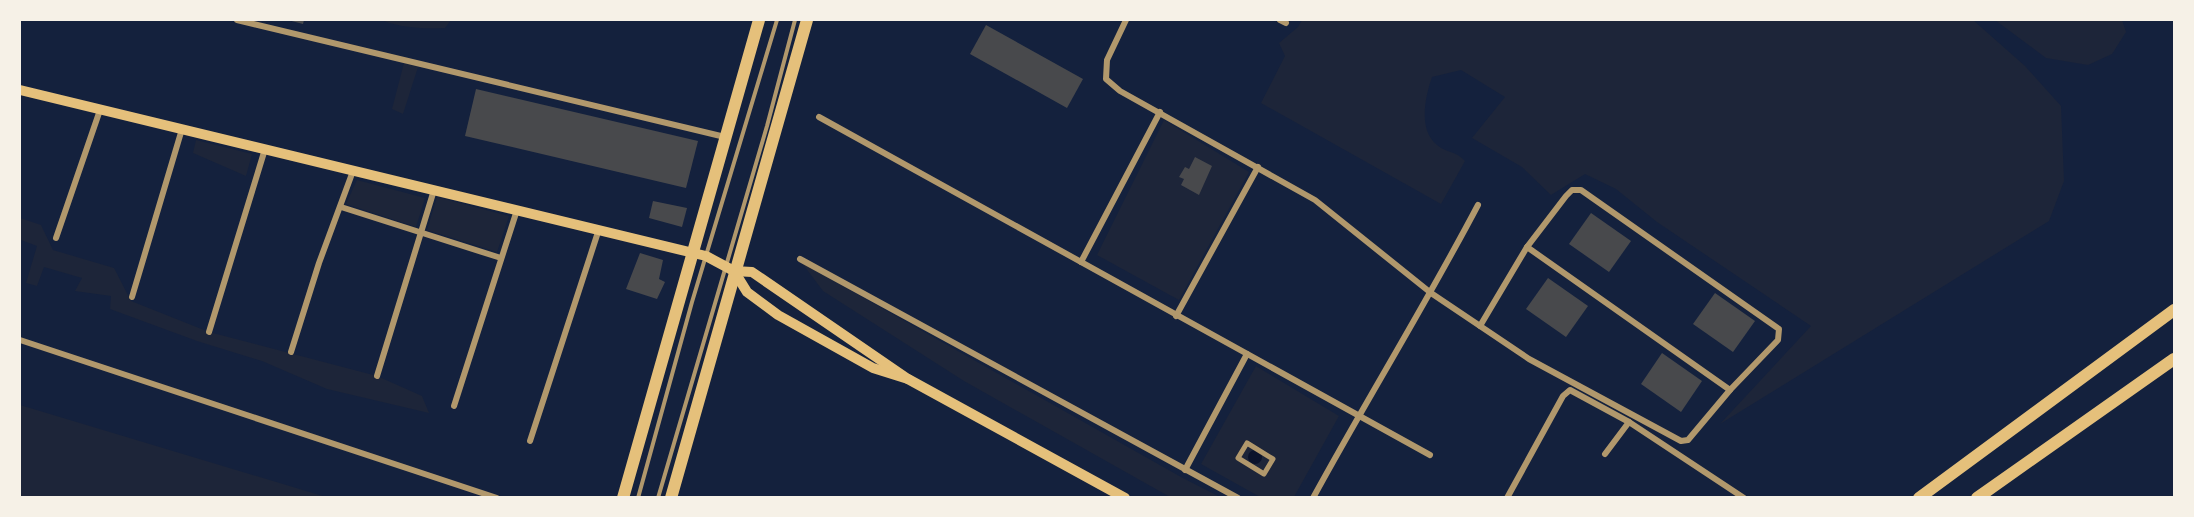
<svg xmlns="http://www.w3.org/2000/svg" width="2194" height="517" viewBox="0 0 2194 517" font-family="Cabin,sans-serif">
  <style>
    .green { fill: #1d2539 }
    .water { fill: #0b132b }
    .building { fill: #48494c }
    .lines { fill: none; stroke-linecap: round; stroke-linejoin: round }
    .service { stroke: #b1986c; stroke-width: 4 }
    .pedestrian { stroke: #b1986c; stroke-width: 5 }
    .minor { stroke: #b1986c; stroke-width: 6 }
    .secondary { stroke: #e5c07b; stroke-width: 10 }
    .primary { stroke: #e5c07b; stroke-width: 12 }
    .trunk { stroke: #e5c07b; stroke-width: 12 }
  </style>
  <rect width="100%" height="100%" fill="#14213d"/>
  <g class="green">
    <path d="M382 20H451L445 28C426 29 400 28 382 20Z"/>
    <path d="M1302 20H1973L2025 66 2061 106 2064 181 2049 221 1720 424 1811 326 1657 222 1616 189 1585 174 1551 195 1522 167 1472 138 1505 97 1461 70 1432 77C1425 97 1418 130 1437 145 1446 153 1455 150 1465 161L1441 204 1261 103 1285 56 1279 43 1298 27Z"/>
    <path d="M1995 20H2122L2126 32 2112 54 2088 65 2046 58Z"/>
    <path d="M404 63 418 67 403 114 392 109Z"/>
    <path d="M1164 120 1249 172 1179 300 1097 255Z"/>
    <path d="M196 140 252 154 246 176 193 153Z"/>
    <path d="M357 180 425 198 416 227 346 204Z"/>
    <path d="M437 197 509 216 497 252 427 230Z"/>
    <path d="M20 218 41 225 53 250 114 268 131 301 209 332 377 376 422 396 429 413 327 389 262 361 197 341 110 309 111 296 75 291 82 278 44 267 37 286 26 283 37 246 21 240 20 242Z"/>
    <path d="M802 263 1181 477 1220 497H1170L964 381 823 291Z"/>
    <path d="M1256 366 1339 416 1294 497H1260L1201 464Z"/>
    <path d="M20 405 326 497H20Z"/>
  </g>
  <circle class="water" cx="1255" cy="457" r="7"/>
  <g class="building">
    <path d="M288 20H304L303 24Z"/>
    <path d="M986 25 1083 79 1067 108 970 54Z"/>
    <path d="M476 89 698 141 686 188 465 136Z"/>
    <path d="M1195 157 1212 166 1199 195 1181 185 1184 179 1179 177 1185 167 1189 169Z"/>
    <path d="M653 201 687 208 682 227 649 218Z"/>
    <path d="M1591 213 1631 241 1609 272 1569 244Z"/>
    <path d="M640 253 663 260 659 279 665 282 657 299 626 289Z"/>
    <path d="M1548 278 1588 306 1566 337 1526 309Z"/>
    <path d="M1715 293 1755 321 1733 352 1693 324Z"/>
    <path d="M1662 353 1702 381 1681 412 1641 384Z"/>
  </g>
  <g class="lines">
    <g class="service">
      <path d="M638 498 692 302 777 20"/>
      <path d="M658 498 767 126 795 20"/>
    </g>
    <path class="pedestrian" d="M1247 443 1273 459 1264 474 1238 458Z"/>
    <g class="minor">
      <path d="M237 20 725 137"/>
      <path d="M1126 20 1107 60 1106 79 1120 91 1315 200 1431 293 1529 359 1681 441 1688 440 1730 390 1527 247"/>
      <path d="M1280 20 1286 23"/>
      <path d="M819 117 1430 455"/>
      <path d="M341 207 501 258"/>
      <path d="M56 238 100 110"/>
      <path d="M800 259 1238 498"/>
      <path d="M1081 262 1160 112"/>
      <path d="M132 297 182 129"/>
      <path d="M1176 316 1258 167"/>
      <path d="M1480 326 1527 247 1566 196 1572 190H1581L1779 329 1778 340 1730 390"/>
      <path d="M209 332 265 149"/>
      <path d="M20 340 497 498"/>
      <path d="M291 352 319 263 353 171"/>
      <path d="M377 376 434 190"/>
      <path d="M454 406 517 210"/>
      <path d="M530 441 599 229"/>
      <path d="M1605 454 1629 422"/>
      <path d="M1185 470 1247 354"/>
      <path d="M1313 498C1367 399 1426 304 1478 205"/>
      <path d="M1507 498 1563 396 1570 390 1629 422 1744 498"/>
    </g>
    <g class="secondary">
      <path d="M20 90 706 256 734 271 747 292 778 315 873 368 908 379"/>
      <path d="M734 271 752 272 908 379 1125 498"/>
    </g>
    <g class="primary">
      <path d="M1919 498 2174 310"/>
      <path d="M1977 498 2174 359"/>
    </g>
    <g class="trunk">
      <path d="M623 498 759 20"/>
      <path d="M671 498 807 20"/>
    </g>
  </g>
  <rect width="2194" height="517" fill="none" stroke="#f6f1e7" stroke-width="42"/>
</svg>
